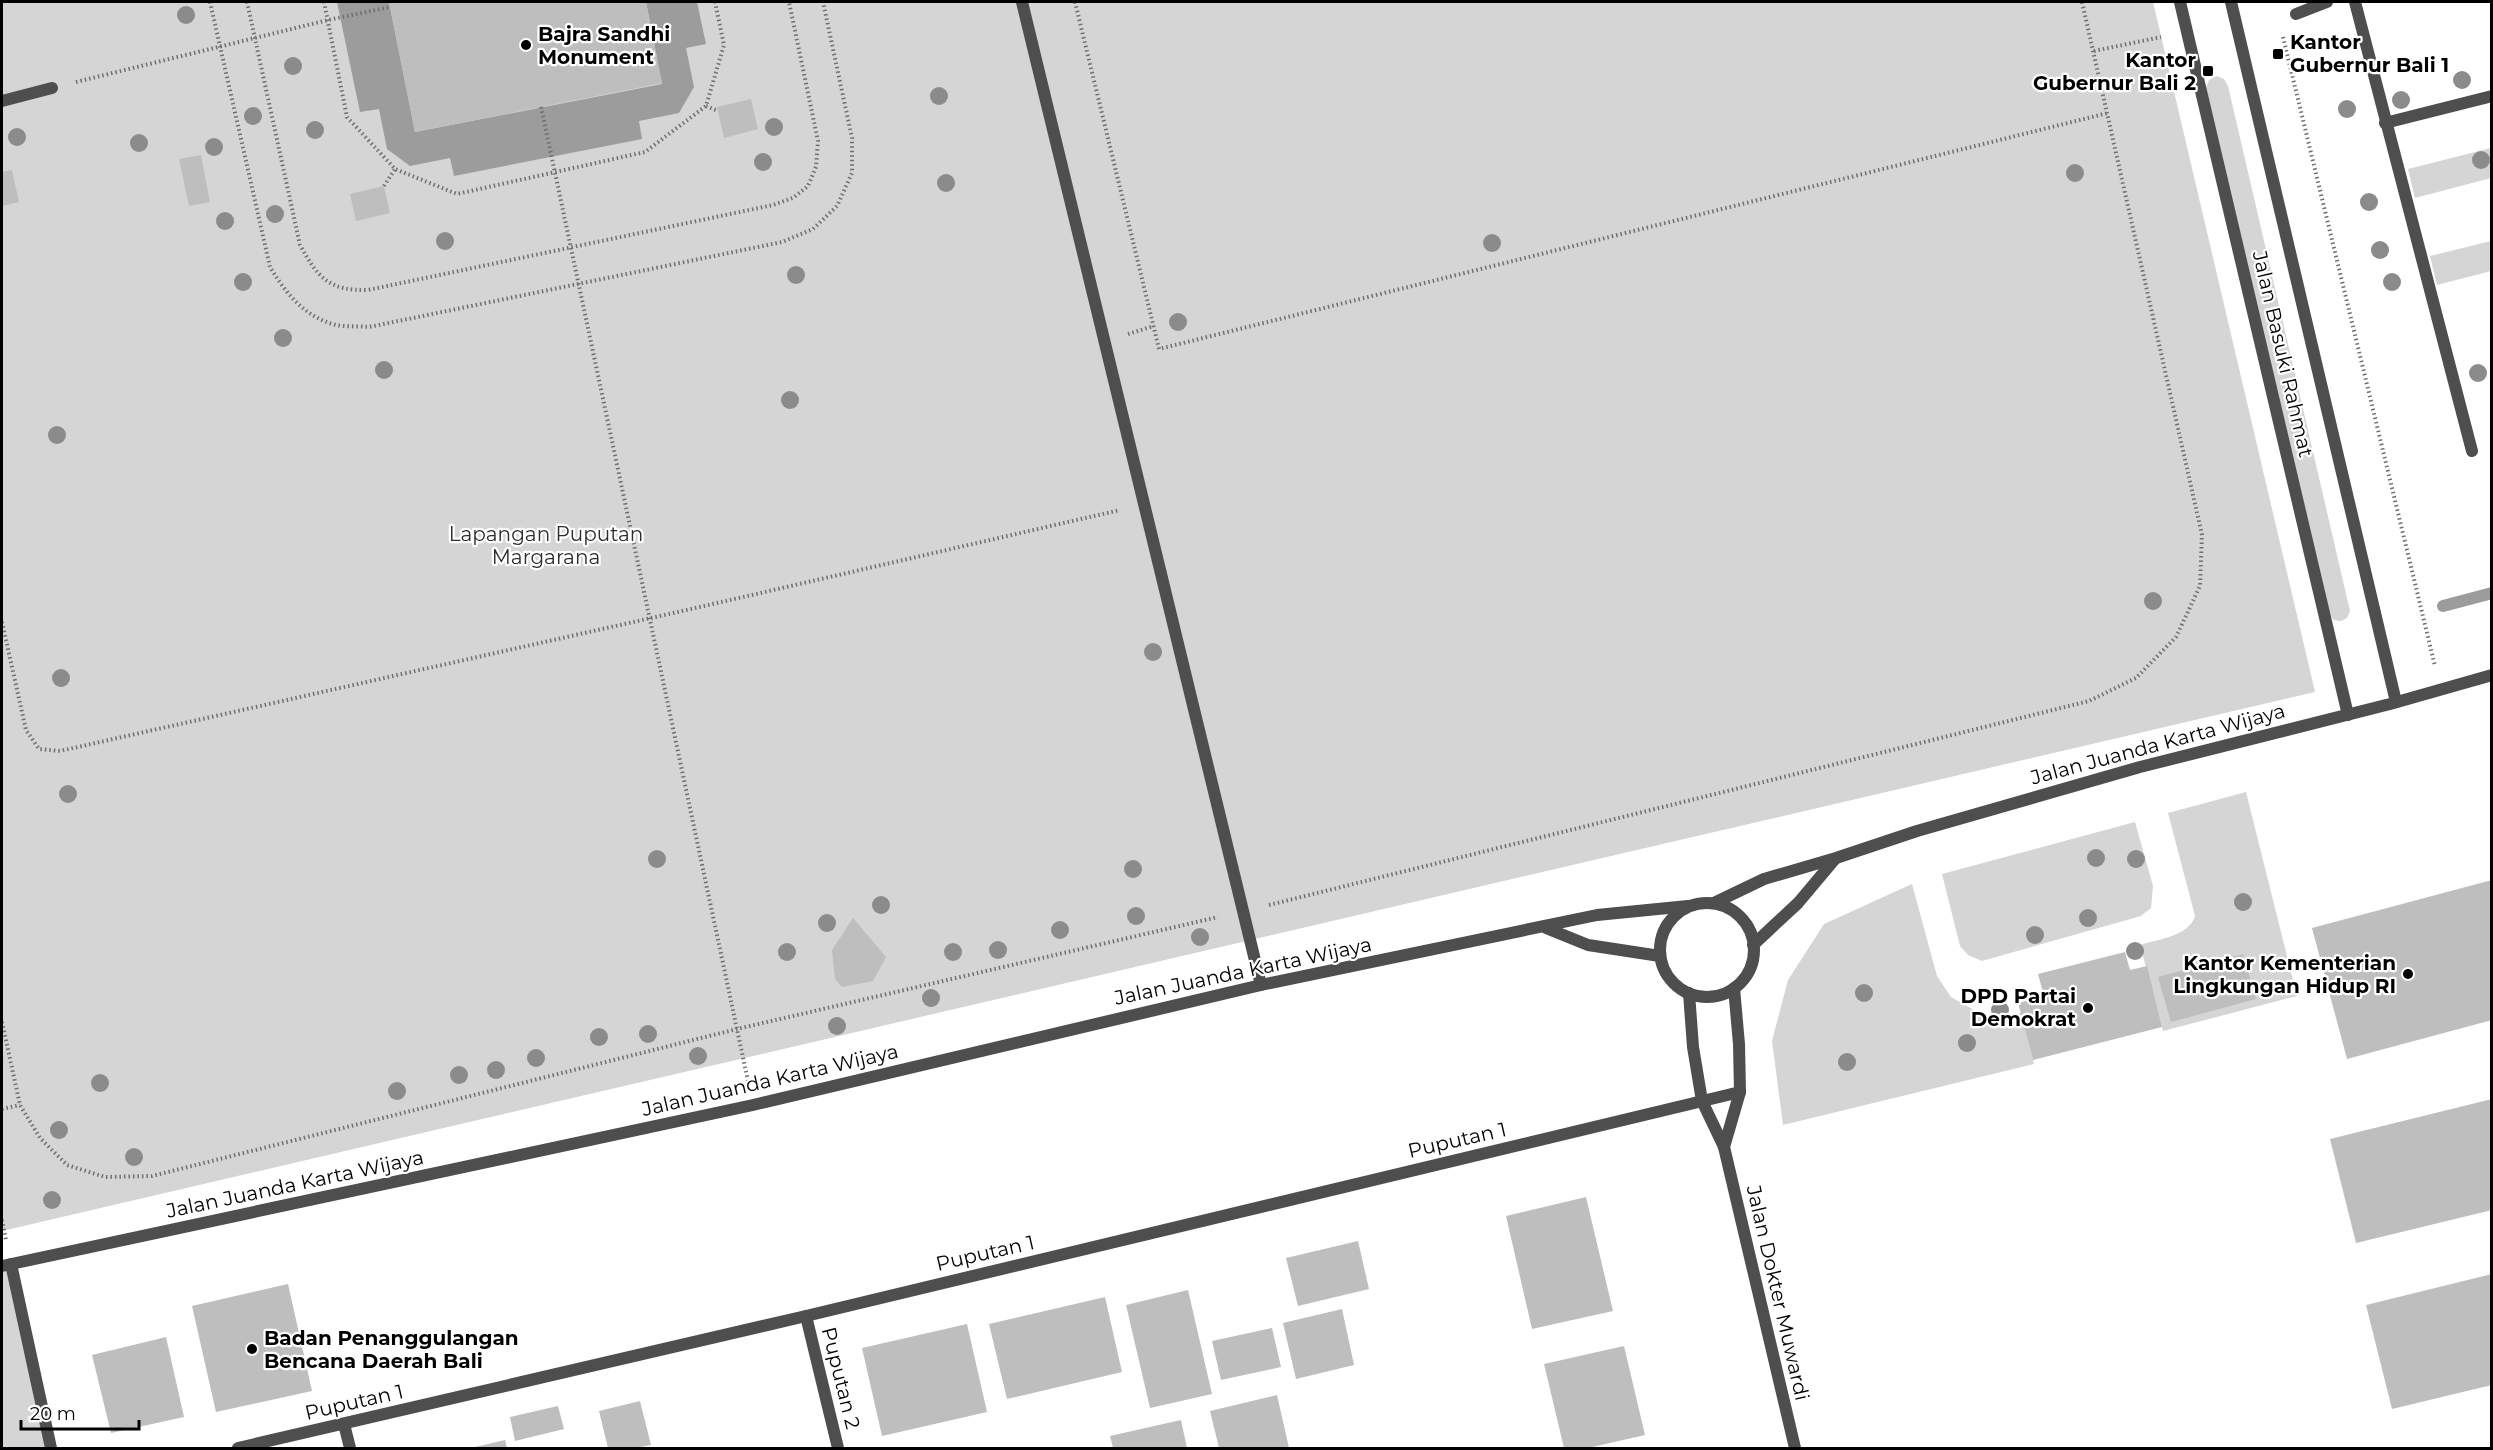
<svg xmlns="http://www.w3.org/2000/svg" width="2493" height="1450" viewBox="0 0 2493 1450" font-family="Montserrat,sans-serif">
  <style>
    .green { fill: #d5d5d5 }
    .water { fill: #9c9c9c }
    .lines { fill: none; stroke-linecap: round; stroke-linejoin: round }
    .stream { stroke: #9c9c9c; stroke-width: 12 }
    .building { fill: #bebebe }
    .path { stroke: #707070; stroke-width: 4; stroke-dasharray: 1.5 3; stroke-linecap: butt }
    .lane { stroke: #4e4e4e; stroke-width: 12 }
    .street { stroke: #4e4e4e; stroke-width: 12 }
    .tree { fill: #8b8b8b }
    .poi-dot { fill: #000; stroke: #fff; stroke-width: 2 }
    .labels { text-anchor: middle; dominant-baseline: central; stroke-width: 4.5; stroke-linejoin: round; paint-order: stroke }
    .poi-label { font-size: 20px; font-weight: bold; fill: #000; stroke: #fff; text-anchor: start }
    .street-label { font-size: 20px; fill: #000; stroke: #fff }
    .park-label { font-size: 20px; fill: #2c2c2c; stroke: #fff }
  </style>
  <rect width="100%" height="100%" fill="#fff"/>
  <g class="green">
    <path d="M2 2H2153L2315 692 2 1231Z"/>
    <path d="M2217 76 2224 79 2228 86 2350 611 2347 618 2341 621 2334 620 2330 616 2206 88 2209 80Z"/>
    <path d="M2491 148V178L2415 198 2408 169Z"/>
    <path d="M2491 241V271L2437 285 2430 256Z"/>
    <path d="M2246 792 2297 996 2163 1031 2140 945C2159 939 2189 936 2195 916L2168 813Z"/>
    <path d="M2135 822 2153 886 2151 908 2141 916 1982 961 1968 955 1960 946 1942 874Z"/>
    <path d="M1912 884 1937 976 1951 997 1981 1014 1997 1018 2021 1013 2034 1064 1783 1125 1772 1041 1788 980 1824 924Z"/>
    <path d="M9 1267 49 1448H2V1269Z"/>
  </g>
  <path class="water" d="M337 2H389L415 132 662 84 646 2H697L706 44 686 48 694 87 679 113 639 121 642 139 454 176 450 158 410 166 387 149 379 109 360 112Z"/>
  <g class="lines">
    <path class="stream" d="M2443 606 2492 593"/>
  </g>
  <g class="building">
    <path d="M389 2H646L662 83 415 132Z"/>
    <path d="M751 99 758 129 724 138 717 107Z"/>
    <path d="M201 155 210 202 189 206 179 159Z"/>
    <path d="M12 170 19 202 2 206V172Z"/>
    <path d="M384 186 390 213 356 221 350 194Z"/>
    <path d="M2492 880V1020L2347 1059 2312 928Z"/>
    <path d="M853 918 886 957 873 981 842 987 835 979 832 950Z"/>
    <path d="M2125 952 2130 970 2147 966 2162 1027 2033 1060 2018 1003 2044 996 2038 974Z"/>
    <path d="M2243 954 2256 999 2171 1022 2158 977Z"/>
    <path d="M2492 1099V1210L2356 1243 2330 1139Z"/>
    <path d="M1586 1197 1613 1311 1532 1329 1506 1216Z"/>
    <path d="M1358 1241 1369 1289 1298 1306 1286 1258Z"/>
    <path d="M2492 1274V1385L2392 1409 2366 1305Z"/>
    <path d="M288 1284 312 1391 216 1412 192 1306Z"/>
    <path d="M1188 1290 1212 1394 1150 1408 1126 1305Z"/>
    <path d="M1105 1297 1122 1372 1007 1399 989 1324Z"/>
    <path d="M1342 1309 1354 1365 1296 1379 1283 1323Z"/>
    <path d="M967 1324 987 1412 882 1436 862 1348Z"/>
    <path d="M1272 1328 1281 1367 1221 1380 1212 1341Z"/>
    <path d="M166 1337 184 1417 111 1433 92 1355Z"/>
    <path d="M1624 1346 1645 1435 1588 1448H1564L1544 1364Z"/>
    <path d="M1277 1395 1289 1448H1219L1210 1411Z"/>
    <path d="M640 1401 651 1445 635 1448H608L599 1411Z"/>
    <path d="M558 1406 564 1429 515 1441 510 1417Z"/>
    <path d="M1181 1420 1187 1448H1113L1110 1436Z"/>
    <path d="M505 1440 507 1448H471Z"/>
  </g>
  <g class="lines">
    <g class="path">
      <path d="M210 2 270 267C285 292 304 317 336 325 346 327 358 326 369 327L782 242 813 229 837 206 852 173V138L823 2"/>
      <path d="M247 2 300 245C318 278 329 291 368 290L773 205 793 198 808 186 816 167 818 141 789 2"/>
      <path d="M324 2 347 117 395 169 457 194 645 152 706 106 724 45 715 2"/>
      <path d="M1075 2 1159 349 2108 113"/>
      <path d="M2283 37 2435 666"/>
      <path d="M2094 51 2161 37"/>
      <path d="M76 82 328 20 390 7"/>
      <path d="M706 106 718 111"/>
      <path d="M541 107 748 1081"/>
      <path d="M384 186 395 169"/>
      <path d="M1128 334 1154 326"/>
      <path d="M2 622 26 730 39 749 60 751 691 609 1120 510"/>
      <path d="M1269 905 2089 701 2136 678 2176 637 2200 586 2202 535 2082 2"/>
      <path d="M2 1022 20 1105 40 1138 67 1165 105 1177 152 1176 737 1029 1218 917"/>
      <path d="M2 1109 20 1105"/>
      <path d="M2 1220 6 1240"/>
    </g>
    <g class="lane">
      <path d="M1022 2 1261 985"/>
      <path d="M2355 2 2472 451"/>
      <path d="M2296 14 2327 2"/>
      <path d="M2 101 52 88"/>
      <path d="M2385 123 2492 96"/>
    </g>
    <g class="street">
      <path d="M2180 2 2348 715"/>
      <path d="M2231 2 2396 702"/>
      <path d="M1714 903 1764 879 1836 858 1917 831 2140 767 2390 704 2492 675"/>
      <circle cx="1707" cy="950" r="47"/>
      <path d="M1546 928 1588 945 1660 956"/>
      <path d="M1753 945 1798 903 1835 859"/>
      <path d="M1689 993 1693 1047 1702 1101 1724 1147 1795 1448"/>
      <path d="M1724 1147 1740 1092 1739 1044 1734 988"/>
      <path d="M11 1264 51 1448"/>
      <path d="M2 1266 753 1105 1261 985 1597 915 1688 906"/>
      <path d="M806 1316 838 1448"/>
      <path d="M344 1424 350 1448"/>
      <path d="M238 1448 806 1316 1740 1092"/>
    </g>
  </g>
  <g class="tree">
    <circle cx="186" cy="15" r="9"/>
    <circle cx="293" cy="66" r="9"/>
    <circle cx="2462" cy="80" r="9"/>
    <circle cx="939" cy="96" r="9"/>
    <circle cx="2401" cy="100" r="9"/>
    <circle cx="2347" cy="109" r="9"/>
    <circle cx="253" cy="116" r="9"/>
    <circle cx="774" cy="127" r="9"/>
    <circle cx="315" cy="130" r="9"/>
    <circle cx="17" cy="137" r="9"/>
    <circle cx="139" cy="143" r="9"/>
    <circle cx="214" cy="147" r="9"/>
    <circle cx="2481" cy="160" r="9"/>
    <circle cx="763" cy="162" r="9"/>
    <circle cx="2075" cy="173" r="9"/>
    <circle cx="946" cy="183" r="9"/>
    <circle cx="2369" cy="202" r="9"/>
    <circle cx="275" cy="214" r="9"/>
    <circle cx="225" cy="221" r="9"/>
    <circle cx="445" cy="241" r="9"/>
    <circle cx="1492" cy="243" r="9"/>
    <circle cx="2380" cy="250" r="9"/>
    <circle cx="796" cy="275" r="9"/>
    <circle cx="243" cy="282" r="9"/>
    <circle cx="2392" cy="282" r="9"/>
    <circle cx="1178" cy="322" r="9"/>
    <circle cx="283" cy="338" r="9"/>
    <circle cx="384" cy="370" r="9"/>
    <circle cx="2478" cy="373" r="9"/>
    <circle cx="790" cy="400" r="9"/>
    <circle cx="57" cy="435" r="9"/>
    <circle cx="2153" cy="601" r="9"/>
    <circle cx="1153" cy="652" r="9"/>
    <circle cx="61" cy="678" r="9"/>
    <circle cx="68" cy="794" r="9"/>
    <circle cx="2096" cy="858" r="9"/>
    <circle cx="657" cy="859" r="9"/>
    <circle cx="2136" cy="859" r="9"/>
    <circle cx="1133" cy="869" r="9"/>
    <circle cx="2243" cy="902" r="9"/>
    <circle cx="881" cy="905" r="9"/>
    <circle cx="1136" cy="916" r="9"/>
    <circle cx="2088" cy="918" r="9"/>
    <circle cx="827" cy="923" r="9"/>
    <circle cx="1060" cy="930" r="9"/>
    <circle cx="2035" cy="935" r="9"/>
    <circle cx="1200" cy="937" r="9"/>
    <circle cx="998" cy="950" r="9"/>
    <circle cx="2135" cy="951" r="9"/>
    <circle cx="787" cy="952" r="9"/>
    <circle cx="953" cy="952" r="9"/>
    <circle cx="1864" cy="993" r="9"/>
    <circle cx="931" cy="998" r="9"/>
    <circle cx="2000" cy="1010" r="9"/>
    <circle cx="837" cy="1026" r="9"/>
    <circle cx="648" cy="1034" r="9"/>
    <circle cx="599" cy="1037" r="9"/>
    <circle cx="1967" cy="1043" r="9"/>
    <circle cx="698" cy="1056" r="9"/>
    <circle cx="536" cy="1058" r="9"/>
    <circle cx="1847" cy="1062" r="9"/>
    <circle cx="496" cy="1070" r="9"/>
    <circle cx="459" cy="1075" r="9"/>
    <circle cx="100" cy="1083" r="9"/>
    <circle cx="397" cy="1091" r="9"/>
    <circle cx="59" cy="1130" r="9"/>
    <circle cx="134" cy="1157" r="9"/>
    <circle cx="52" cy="1200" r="9"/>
  </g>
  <g class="poi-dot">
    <circle cx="526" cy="45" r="6"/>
    <rect x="2272" y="48" width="12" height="12" rx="3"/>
    <rect x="2202" y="65" width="12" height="12" rx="3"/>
    <circle cx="2408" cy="974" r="6"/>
    <circle cx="2088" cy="1008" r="6"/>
    <circle cx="252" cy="1349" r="6"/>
  </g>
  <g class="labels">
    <g class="poi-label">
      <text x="538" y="34">Bajra Sandhi<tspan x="538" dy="23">Monument</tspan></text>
      <text x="2290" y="42">Kantor<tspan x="2290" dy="23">Gubernur Bali 1</tspan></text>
      <text x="2196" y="60" text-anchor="end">Kantor<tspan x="2196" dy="23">Gubernur Bali 2</tspan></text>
      <text x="2396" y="963" text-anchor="end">Kantor Kementerian<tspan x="2396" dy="23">Lingkungan Hidup RI</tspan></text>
      <text x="2076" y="996" text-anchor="end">DPD Partai<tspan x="2076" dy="23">Demokrat</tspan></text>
      <text x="264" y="1338">Badan Penanggulangan<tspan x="264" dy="23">Bencana Daerah Bali</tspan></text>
    </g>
    <g class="street-label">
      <text transform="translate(2283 354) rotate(77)">Jalan Basuki Rahmat</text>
      <text transform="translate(2158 744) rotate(-15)">Jalan Juanda Karta Wijaya</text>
      <text transform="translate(1243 971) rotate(-12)">Jalan Juanda Karta Wijaya</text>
      <text transform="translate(770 1080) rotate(-13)">Jalan Juanda Karta Wijaya</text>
      <text transform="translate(1457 1140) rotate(-13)">Puputan 1</text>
      <text transform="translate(295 1184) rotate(-12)">Jalan Juanda Karta Wijaya</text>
      <text transform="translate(985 1253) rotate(-13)">Puputan 1</text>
      <text transform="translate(1778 1293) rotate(77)">Jalan Dokter Muwardi</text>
      <text transform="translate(841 1378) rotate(76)">Puputan 2</text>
      <text transform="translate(354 1402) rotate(-13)">Puputan 1</text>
    </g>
    <g class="park-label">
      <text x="546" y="534">Lapangan Puputan<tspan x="546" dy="23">Margarana</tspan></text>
    </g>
  </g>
  <rect width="2493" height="1450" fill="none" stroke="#000000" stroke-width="6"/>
  <path d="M21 1420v9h118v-9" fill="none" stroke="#000000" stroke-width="3"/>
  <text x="30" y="1420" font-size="18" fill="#000000" stroke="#ffffff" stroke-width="4.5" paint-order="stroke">20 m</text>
</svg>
